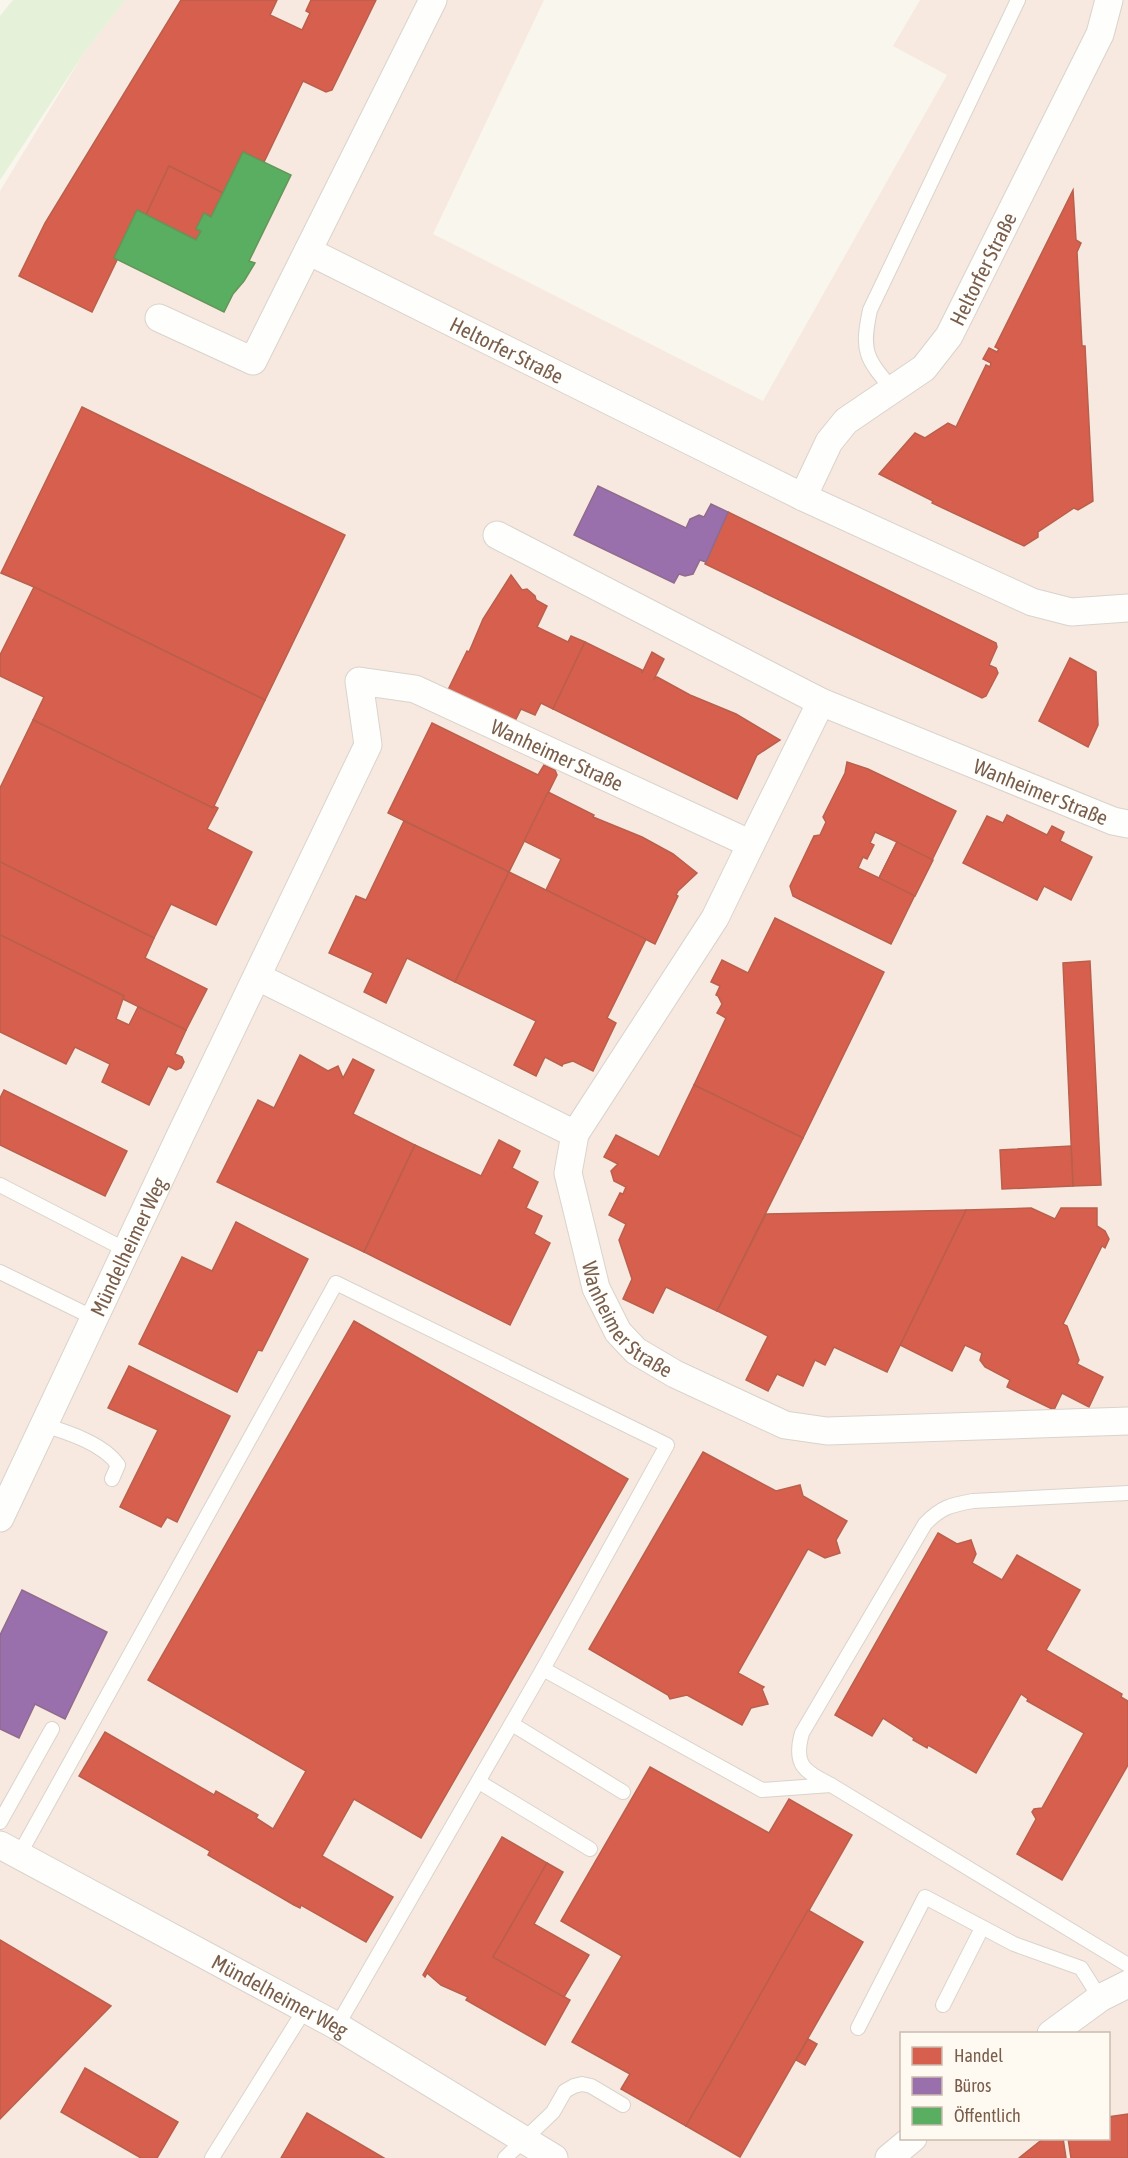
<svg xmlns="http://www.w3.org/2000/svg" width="1128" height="2158" viewBox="0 0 1128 2158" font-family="'Asap Condensed',sans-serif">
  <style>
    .commercial { fill: #f7e9df; fill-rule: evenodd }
    .green { fill: #e5f1d8 }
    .shops { fill: #d6604d; stroke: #ba5f4c; stroke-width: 1.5; fill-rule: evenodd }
    .offices { fill: #9970ab; stroke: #906b8e; stroke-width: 1.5 }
    .public { fill: #5aae61; stroke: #64965a; stroke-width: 1.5 }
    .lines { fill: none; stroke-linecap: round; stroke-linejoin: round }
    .service-casing { stroke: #d9d3cc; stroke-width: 16 }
    .minor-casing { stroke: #d9d3cc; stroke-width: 29 }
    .service { stroke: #fefefc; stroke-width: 14 }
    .minor { stroke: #fefefc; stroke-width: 27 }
    .labels { text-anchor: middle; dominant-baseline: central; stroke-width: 6; stroke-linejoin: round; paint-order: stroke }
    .street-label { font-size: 21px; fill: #7a5e4b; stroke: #fffaf1 }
  </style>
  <rect width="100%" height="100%" fill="#f9f6ee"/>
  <path class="commercial" d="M125 0H544L433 234 763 401 947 75 893 46 920 0H1128V2158H0V191L84 53ZM902 2034H1108V2138H902Z"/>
  <path class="green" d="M13 0H125L84 53 0 180V16Z"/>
  <g class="shops">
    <path d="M181 0H277L270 15 302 30 310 13 306 11 311 0H376L332 90 326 92 303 81 264 162 243 152 223 193 169 166 146 215 137 210 114 258 117 260 92 312 19 276 45 223Z"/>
    <path d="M169 166 223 193 211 217 204 213 196 229 201 231 196 240 146 215Z"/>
    <path d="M1073 190 1076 240 1081 243 1077 252 1082 346H1085L1093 501 1078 510 1074 508 1038 532V537L1024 546 932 503 933 501 879 474 915 433 925 438 948 423 956 427 986 365 990 367 991 363 983 359 989 348 997 352 999 349 995 347Z"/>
    <path d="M82 407 345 535 265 700 34 587 1 573Z"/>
    <path d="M728 512 996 643 997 647 989 665 996 668 998 673 986 696 982 698 705 564Z"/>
    <path d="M511 575 522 590 527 589 535 596 536 600 547 606 537 627 568 642 571 636 585 642 553 709 541 703 535 715 521 709 513 725 447 692 467 651 469 652 483 619Z"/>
    <path d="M34 587 265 700 213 808 33 720 44 697 0 676V655Z"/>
    <path d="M585 642 642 670V673L652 652 664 659 654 679 657 677 690 695 736 714 780 740 757 755 737 799 553 709Z"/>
    <path d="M1070 658 1096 672 1098 725 1088 747 1039 721Z"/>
    <path d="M33 720 213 808 214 806 218 808 207 829 252 852 216 925 171 904 154 938 0 862V788Z"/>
    <path d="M432 723 538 775 544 765 555 770 557 775 509 872 388 813Z"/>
    <path d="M847 762 868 769 956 811 891 944 799 899 793 896 790 886 814 836 820 835 826 822 823 817 845 773ZM875 832 897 842 879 878 858 868 863 857 867 859 874 845 870 843Z"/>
    <path d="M548 792 594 815 593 817 642 837 673 854 697 873 678 891 676 895 678 896 655 944 546 890 561 859 524 841Z"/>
    <path d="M1007 815 1047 835 1052 826 1064 832 1060 841 1092 857 1071 900 1044 886 1037 900 963 863 987 816 1003 823Z"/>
    <path d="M404 821 509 872 455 982 407 958 386 1003 364 992 373 973 329 953 356 896 366 900Z"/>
    <path d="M897 842 933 860 915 896 879 878Z"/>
    <path d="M0 862 154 938 145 958 207 989 186 1030 123 999 124 996 0 935Z"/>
    <path d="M509 872 646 939 607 1018 616 1023 593 1071 573 1061 563 1064 562 1066 545 1057 536 1076 514 1065 536 1021 455 982Z"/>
    <path d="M775 918 884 972 803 1138 694 1085 726 1018 717 1013 722 1004 718 996 716 995 720 986 711 982 722 960 748 973Z"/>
    <path d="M0 935 124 996 116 1019 129 1025 138 1007 186 1030 175 1054 182 1057 184 1062 181 1068 176 1070 168 1066 149 1105 102 1082 110 1064 75 1047 66 1064 0 1032Z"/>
    <path d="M1090 961 1101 1185 1073 1186 1063 963Z"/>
    <path d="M300 1055 328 1071 338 1066 343 1078 353 1059 374 1070 353 1114 415 1145 364 1252 217 1182 258 1100 274 1108Z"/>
    <path d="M694 1085 803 1138 717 1311 666 1287 653 1313 623 1299 632 1279 619 1240 626 1224 609 1215 620 1193 623 1194 626 1187 614 1181 611 1171 618 1164 604 1157 616 1135 659 1157Z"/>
    <path d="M4 1090 127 1151 105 1196 0 1145V1098Z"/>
    <path d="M499 1140 520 1151 512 1168 538 1182 526 1208 542 1216 534 1234 550 1243 510 1325 364 1252 415 1145 481 1176Z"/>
    <path d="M1071 1146 1073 1186 1002 1189 1000 1150Z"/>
    <path d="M1031 1208 1055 1219 1061 1208H1097V1226L1105 1231 1109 1239 1105 1248 1102 1246 1063 1324 1067 1326 1079 1360 1077 1364 1103 1377 1089 1407 1062 1393 1054 1410 1007 1387 1010 1380 985 1367 980 1360 982 1353 965 1345 952 1371 900 1345 966 1210Z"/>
    <path d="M966 1210 887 1372 834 1347 825 1365 815 1360 803 1386 777 1374 768 1391 746 1380 768 1336 717 1311 766 1214Z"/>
    <path d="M236 1222 308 1259 262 1351 258 1350 237 1392 139 1344 182 1257 212 1271Z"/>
    <path d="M354 1321 628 1479 421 1838 354 1799 322 1856 393 1897 366 1942 301 1905 300 1908 294 1905 208 1855 210 1851 79 1776 105 1732 214 1795 216 1791 258 1815 256 1818 273 1829 306 1771 148 1680Z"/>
    <path d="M129 1366 230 1416 177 1522 167 1517 161 1527 120 1507 158 1430 108 1408Z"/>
    <path d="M703 1452 776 1491 800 1485 803 1496 847 1521 836 1540 840 1553 825 1558 808 1549 738 1673 764 1687 762 1689 768 1704 751 1708 742 1725 687 1695 670 1699 668 1695 589 1649Z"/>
    <path d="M938 1533 957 1544 971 1540 976 1554 972 1563 1002 1580 1017 1555 1080 1590 1046 1650 1122 1694 1121 1697 1128 1701V1765L1062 1880 1017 1854 1036 1819 1032 1812 1034 1809 1042 1808 1084 1733 1027 1701 1028 1699 1021 1694 976 1773 928 1745 927 1748 913 1740 914 1738 883 1718 872 1736 835 1715Z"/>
    <path d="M650 1767 769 1833 789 1799 852 1835 686 2126 621 2089 630 2074 572 2042 622 1956 561 1921Z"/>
    <path d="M502 1837 547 1863 493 1957 570 2000 545 2045 466 2000 468 1997 441 1985 427 1973 425 1977 423 1975Z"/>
    <path d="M547 1863 563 1872 534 1924 589 1955 564 1997 493 1957Z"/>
    <path d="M808 1910 863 1942 740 2157 686 2126Z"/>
    <path d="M0 1940 111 2006 0 2119Z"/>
    <path d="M808 2039 817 2044 805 2065 796 2060Z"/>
    <path d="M85 2068 178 2122 157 2158H141L61 2112Z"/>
    <path d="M307 2113 384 2158H281Z"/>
    <path d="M1128 2114V2158H1071L1068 2138H1108V2117Z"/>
    <path d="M1044 2138H1063L1066 2158H1019Z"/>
  </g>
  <g class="offices">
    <path d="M598 486 686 528 690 519 699 515 704 517 711 504 728 512 706 562 700 560 693 574 685 576 679 574 674 583 574 535Z"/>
    <path d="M22 1590 107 1632 65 1719 35 1704 19 1738 0 1729V1635Z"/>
  </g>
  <path class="public" d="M243 152 291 175 249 261 255 263 244 281 233 294 224 312 114 258 137 210 196 240 201 231 196 229 204 213 211 217Z"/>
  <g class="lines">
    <g class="service-casing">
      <g id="service">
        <path d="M892 389C866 358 861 352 870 310L1018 0"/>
        <path d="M0 1185 126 1250"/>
        <path d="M0 1272 94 1318"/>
        <path d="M44 1425C67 1432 104 1444 118 1465L112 1479"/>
        <path d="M543 1669 762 1790 831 1785 1128 1965"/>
        <path d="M512 1724 623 1792"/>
        <path d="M479 1782 590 1849"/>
        <path d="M831 1785C804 1771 793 1765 802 1733L925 1524C941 1507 951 1505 973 1501L1128 1493"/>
        <path d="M0 1822 52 1729"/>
        <path d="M19 1855 336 1283 667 1445 543 1669 337 2026"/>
        <path d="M943 2005 982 1928"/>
        <path d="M858 2028 925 1897 1014 1944 1081 1968 1100 1998"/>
        <path d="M212 2158 305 2009"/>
        <path d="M505 2158 553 2112 565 2091 574 2086 582 2084 591 2086 623 2105"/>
      </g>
    </g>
    <g class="minor-casing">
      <g id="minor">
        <path id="s1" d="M308 251 803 497 1032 602 1071 612 1128 608"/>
        <path d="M159 318 253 361 433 0"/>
        <path id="s2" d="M803 497 829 442 846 421 924 368 949 336 1100 34 1109 0"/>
        <path id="s3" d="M497 535 821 702 1113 821 1128 824"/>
        <path id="s4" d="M751 844 715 918 575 1134 568 1173 596 1288 618 1332 636 1351 675 1374 785 1425 827 1431 1128 1421"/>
        <path d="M258 977 575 1134"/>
        <path id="s5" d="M0 1518 181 1134 368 745 359 681 415 689 751 844 821 702"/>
        <path id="s6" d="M0 1845 337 2026 554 2158"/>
        <path d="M1051 2034 1100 1998 1128 1984"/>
        <path d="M889 2158 913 2138"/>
      </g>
    </g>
    <use href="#service" class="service"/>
    <use href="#minor" class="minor"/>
  </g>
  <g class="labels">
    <g class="street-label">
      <text stroke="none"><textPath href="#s2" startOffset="298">Heltorfer Straße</textPath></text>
      <text stroke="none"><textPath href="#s1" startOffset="222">Heltorfer Straße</textPath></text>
      <text stroke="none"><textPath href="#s5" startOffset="1134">Wanheimer Straße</textPath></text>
      <text stroke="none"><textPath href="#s3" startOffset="602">Wanheimer Straße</textPath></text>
      <text stroke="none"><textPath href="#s5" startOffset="300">Mündelheimer Weg</textPath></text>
      <text stroke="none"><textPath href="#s4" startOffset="542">Wanheimer Straße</textPath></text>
      <text stroke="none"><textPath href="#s6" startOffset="318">Mündelheimer Weg</textPath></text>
    </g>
  </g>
  <rect x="900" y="2032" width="210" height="108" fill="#fffaf1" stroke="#cabcaf" stroke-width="1.5"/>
  <rect x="912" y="2047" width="30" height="18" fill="#d6604d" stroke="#cabcaf" stroke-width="1.5"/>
  <text x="954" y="2062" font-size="18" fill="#7a5e4b">Handel</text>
  <rect x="912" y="2077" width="30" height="18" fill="#9970ab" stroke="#cabcaf" stroke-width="1.5"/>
  <text x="954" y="2092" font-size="18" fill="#7a5e4b">Büros</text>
  <rect x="912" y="2107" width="30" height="18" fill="#5aae61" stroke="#cabcaf" stroke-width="1.5"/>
  <text x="954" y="2122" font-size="18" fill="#7a5e4b">Öffentlich</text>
</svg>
